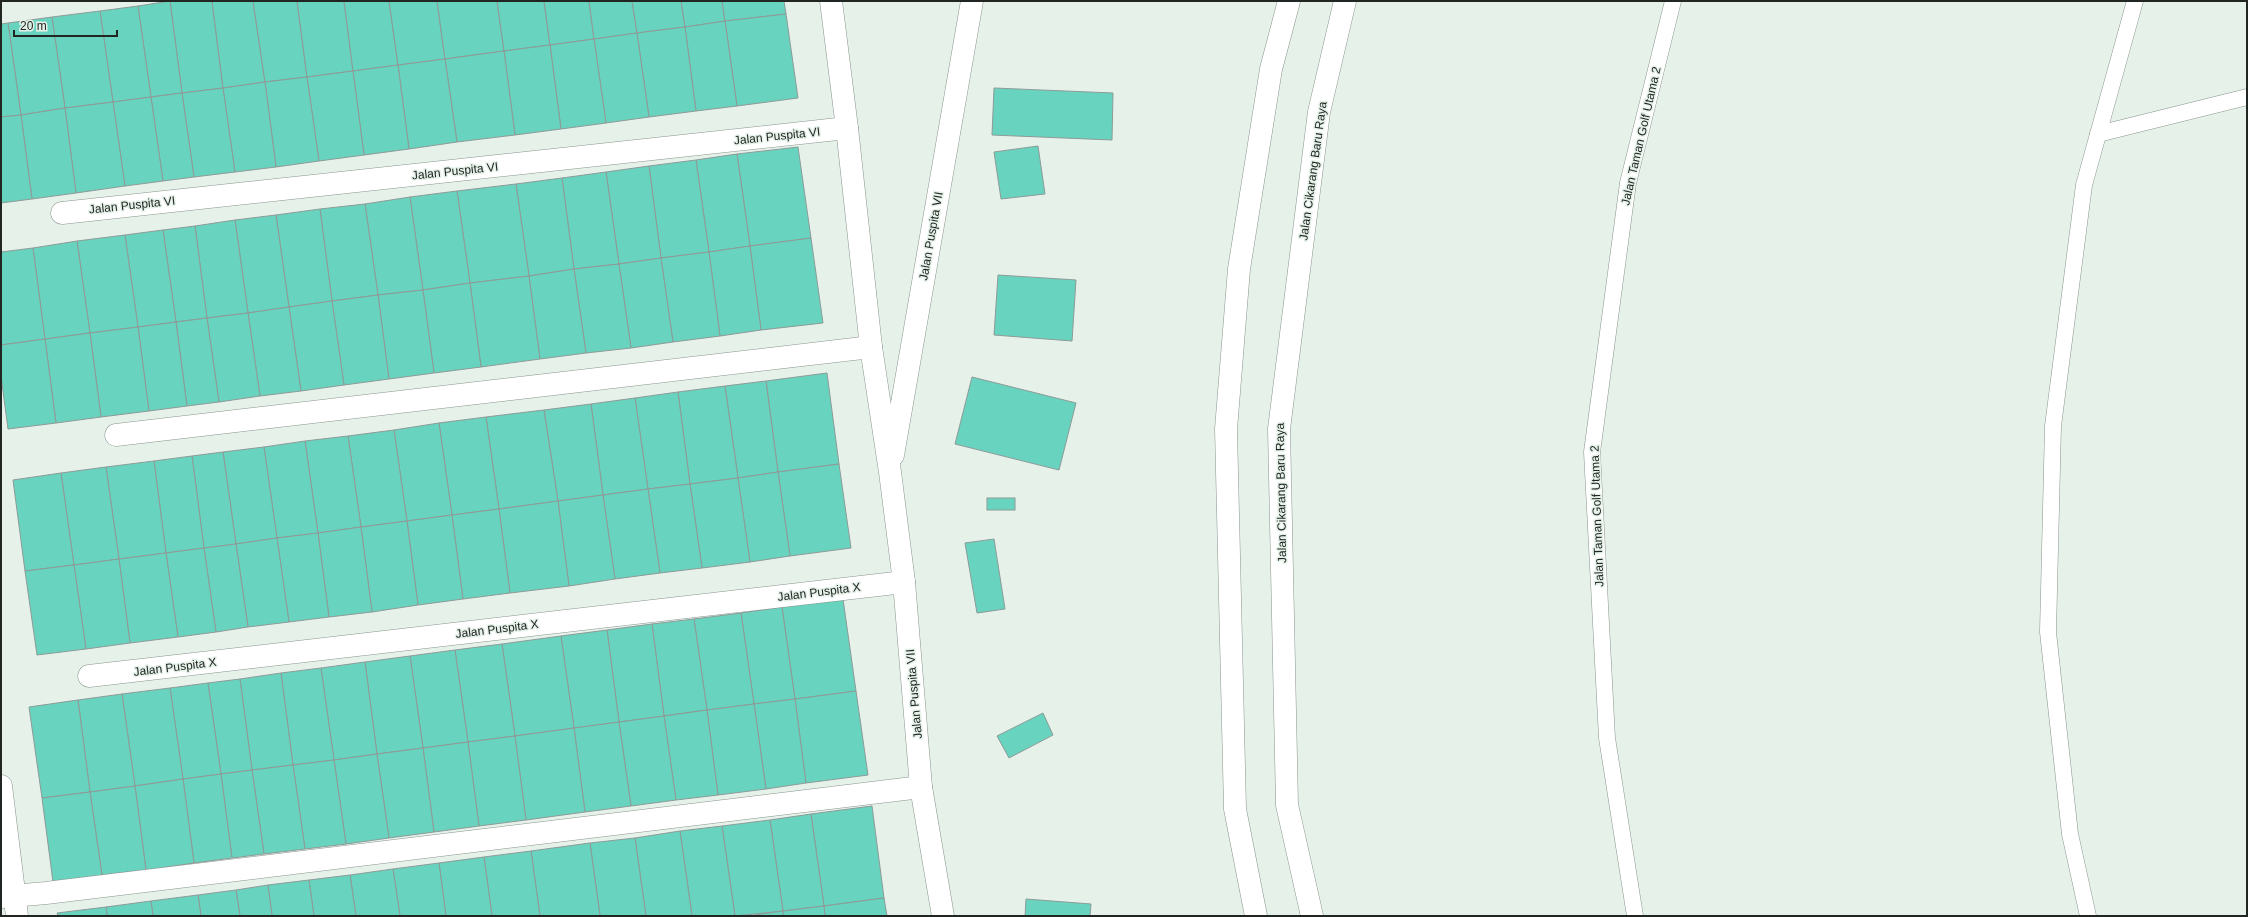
<svg xmlns="http://www.w3.org/2000/svg" width="2248" height="917" viewBox="0 0 2248 917" font-family="Arial,sans-serif">
  <style>
    .building { fill: #68d3be; stroke: #8d9b98 }
    .lines { fill: none; stroke-linecap: round; stroke-linejoin: round }
    .lane-casing { stroke: #8a958e; stroke-width: 17 }
    .street-casing { stroke: #8a958e; stroke-width: 23 }
    .secondary-casing { stroke: #8a958e; stroke-width: 23 }
    .lane { stroke: #fff; stroke-width: 16 }
    .street { stroke: #fff; stroke-width: 22 }
    .secondary { stroke: #fff; stroke-width: 22 }
    .labels { text-anchor: middle; dominant-baseline: central; stroke-width: 3; stroke-linejoin: round; paint-order: stroke }
    .street-label { font-size: 12px; fill: #222623; stroke: #e5f1e9 }
  </style>
  <rect width="100%" height="100%" fill="#e5f1e9"/>
  <g class="building">
    <path d="M170 1H212L223 88 182 93Z"/>
    <path d="M170 1 182 93 151 97 138 6Z"/>
    <path d="M212 1H253L265 82 223 88Z"/>
    <path d="M253 1H297L307 77 265 82Z"/>
    <path d="M297 1H344L353 71 307 77Z"/>
    <path d="M344 1H389L398 65 353 71Z"/>
    <path d="M389 1H437L445 59 398 65Z"/>
    <path d="M437 1H497L504 51 445 59Z"/>
    <path d="M497 1H544L550 45 504 51Z"/>
    <path d="M544 1H589L594 39 550 45Z"/>
    <path d="M589 1H632L637 33 594 39Z"/>
    <path d="M632 1H681L685 27 637 33Z"/>
    <path d="M681 1H722L725 21 685 27Z"/>
    <path d="M722 1H784L786 14 725 21Z"/>
    <path d="M138 6 151 97 113 102 100 11Z"/>
    <path d="M100 11 113 102 65 108 52 17Z"/>
    <path d="M786 14 798 98 737 106 725 21Z"/>
    <path d="M52 17 65 108 21 115 8 23Z"/>
    <path d="M725 21 737 106 696 111 685 27Z"/>
    <path d="M8 23 21 115 1 117V24Z"/>
    <path d="M685 27 696 111 649 117 637 33Z"/>
    <path d="M637 33 649 117 606 123 594 39Z"/>
    <path d="M594 39 606 123 561 129 550 45Z"/>
    <path d="M550 45 561 129 515 135 504 51Z"/>
    <path d="M504 51 515 135 457 142 445 59Z"/>
    <path d="M445 59 457 142 409 149 398 65Z"/>
    <path d="M398 65 409 149 364 155 353 71Z"/>
    <path d="M353 71 364 155 319 161 307 77Z"/>
    <path d="M307 77 319 161 276 167 265 82Z"/>
    <path d="M265 82 276 167 235 172 223 88Z"/>
    <path d="M223 88 235 172 194 177 182 93Z"/>
    <path d="M994 88 1113 93 1112 140 992 135Z"/>
    <path d="M182 93 194 177 163 181 151 97Z"/>
    <path d="M151 97 163 181 125 186 113 102Z"/>
    <path d="M113 102 125 186 76 193 65 108Z"/>
    <path d="M65 108 76 193 32 199 21 115Z"/>
    <path d="M21 115 32 199 1 203V117Z"/>
    <path d="M1038 146 1045 194 1001 199 994 152Z"/>
    <path d="M798 147 811 238 750 246 737 154Z"/>
    <path d="M737 154 750 246 709 252 696 160Z"/>
    <path d="M696 160 709 252 661 258 649 166Z"/>
    <path d="M649 166 661 258 619 264 606 172Z"/>
    <path d="M606 172 619 264 574 269 562 178Z"/>
    <path d="M562 178 574 269 529 276 516 184Z"/>
    <path d="M516 184 529 276 470 283 457 191Z"/>
    <path d="M457 191 470 283 423 290 410 197Z"/>
    <path d="M410 197 423 290 378 295 365 204Z"/>
    <path d="M365 204 378 295 332 301 320 209Z"/>
    <path d="M320 209 332 301 289 307 276 215Z"/>
    <path d="M276 215 289 307 248 313 235 220Z"/>
    <path d="M235 220 248 313 207 318 195 226Z"/>
    <path d="M195 226 207 318 176 322 163 230Z"/>
    <path d="M163 230 176 322 138 327 125 235Z"/>
    <path d="M125 235 138 327 90 333 77 241Z"/>
    <path d="M811 238 823 323 761 330 750 246Z"/>
    <path d="M77 241 90 333 45 339 33 248Z"/>
    <path d="M750 246 761 330 720 336 709 252Z"/>
    <path d="M33 248 45 339 1 345V252Z"/>
    <path d="M709 252 720 336 673 342 661 258Z"/>
    <path d="M661 258 673 342 631 348 619 264Z"/>
    <path d="M619 264 631 348 586 353 574 269Z"/>
    <path d="M574 269 586 353 540 359 529 276Z"/>
    <path d="M998 275 1076 280 1072 341 994 335Z"/>
    <path d="M529 276 540 359 481 367 470 283Z"/>
    <path d="M470 283 481 367 434 373 423 290Z"/>
    <path d="M423 290 434 373 389 379 378 295Z"/>
    <path d="M378 295 389 379 344 385 332 301Z"/>
    <path d="M332 301 344 385 301 391 289 307Z"/>
    <path d="M289 307 301 391 260 396 248 313Z"/>
    <path d="M248 313 260 396 219 402 207 318Z"/>
    <path d="M207 318 219 402 187 406 176 322Z"/>
    <path d="M176 322 187 406 149 411 138 327Z"/>
    <path d="M138 327 149 411 101 417 90 333Z"/>
    <path d="M90 333 101 417 56 423 45 339Z"/>
    <path d="M45 339 56 423 8 429 1 376V345Z"/>
    <path d="M827 373 839 464 778 472 766 381Z"/>
    <path d="M972 377 1076 403 1059 470 955 444Z"/>
    <path d="M766 381 778 472 738 478 725 386Z"/>
    <path d="M725 386 738 478 690 484 678 392Z"/>
    <path d="M678 392 690 484 648 489 635 398Z"/>
    <path d="M635 398 648 489 603 495 591 404Z"/>
    <path d="M591 404 603 495 558 501 544 410Z"/>
    <path d="M544 410 558 501 499 509 486 417Z"/>
    <path d="M486 417 499 509 452 515 439 423Z"/>
    <path d="M439 423 452 515 407 521 394 430Z"/>
    <path d="M394 430 407 521 361 527 348 436Z"/>
    <path d="M348 436 361 527 318 533 305 441Z"/>
    <path d="M305 441 318 533 277 538 264 447Z"/>
    <path d="M264 447 277 538 236 544 223 452Z"/>
    <path d="M223 452 236 544 204 548 192 456Z"/>
    <path d="M192 456 204 548 166 553 154 461Z"/>
    <path d="M154 461 166 553 119 559 106 467Z"/>
    <path d="M839 464 851 548 790 556 778 472Z"/>
    <path d="M106 467 119 559 74 565 61 473Z"/>
    <path d="M778 472 790 556 750 562 738 478Z"/>
    <path d="M61 473 74 565 25 571 13 480Z"/>
    <path d="M738 478 750 562 702 568 690 484Z"/>
    <path d="M690 484 702 568 660 573 648 489Z"/>
    <path d="M648 489 660 573 615 579 603 495Z"/>
    <path d="M603 495 615 579 569 586 558 501Z"/>
    <rect x="987" y="498" width="28" height="12"/>
    <path d="M558 501 569 586 510 593 499 509Z"/>
    <path d="M499 509 510 593 463 599 452 515Z"/>
    <path d="M452 515 463 599 418 605 407 521Z"/>
    <path d="M407 521 418 605 372 612 361 527Z"/>
    <path d="M361 527 372 612 329 617 318 533Z"/>
    <path d="M318 533 329 617 289 622 277 538Z"/>
    <path d="M277 538 289 622 248 627 236 544Z"/>
    <path d="M994 539 1005 609 977 613 965 543Z"/>
    <path d="M236 544 248 627 216 632 204 548Z"/>
    <path d="M204 548 216 632 178 637 166 553Z"/>
    <path d="M166 553 178 637 130 643 119 559Z"/>
    <path d="M119 559 130 643 86 649 74 565Z"/>
    <path d="M74 565 86 649 37 655 25 571Z"/>
    <path d="M843 599 856 691 795 699 782 607Z"/>
    <path d="M782 607 795 699 754 704 741 613Z"/>
    <path d="M741 613 754 704 707 710 694 619Z"/>
    <path d="M694 619 707 710 664 716 652 624Z"/>
    <path d="M652 624 664 716 619 722 607 630Z"/>
    <path d="M607 630 619 722 574 728 561 636Z"/>
    <path d="M561 636 574 728 515 736 502 644Z"/>
    <path d="M502 644 515 736 468 742 455 650Z"/>
    <path d="M455 650 468 742 423 748 410 656Z"/>
    <path d="M410 656 423 748 377 754 365 662Z"/>
    <path d="M365 662 377 754 334 760 321 668Z"/>
    <path d="M321 668 334 760 293 765 281 673Z"/>
    <path d="M281 673 293 765 252 770 240 679Z"/>
    <path d="M240 679 252 770 221 774 208 683Z"/>
    <path d="M208 683 221 774 183 779 170 688Z"/>
    <path d="M170 688 183 779 135 786 122 694Z"/>
    <path d="M856 691 868 775 806 783 795 699Z"/>
    <path d="M122 694 135 786 90 792 78 700Z"/>
    <path d="M795 699 806 783 766 789 754 704Z"/>
    <path d="M78 700 90 792 42 798 29 707Z"/>
    <path d="M754 704 766 789 718 795 707 710Z"/>
    <path d="M707 710 718 795 676 800 664 716Z"/>
    <path d="M1043 713 1053 735 1009 758 997 736Z"/>
    <path d="M664 716 676 800 631 806 619 722Z"/>
    <path d="M619 722 631 806 585 812 574 728Z"/>
    <path d="M574 728 585 812 526 820 515 736Z"/>
    <path d="M515 736 526 820 479 826 468 742Z"/>
    <path d="M468 742 479 826 434 832 423 748Z"/>
    <path d="M423 748 434 832 389 838 377 754Z"/>
    <path d="M377 754 389 838 346 844 334 760Z"/>
    <path d="M334 760 346 844 305 849 293 765Z"/>
    <path d="M293 765 305 849 264 854 252 770Z"/>
    <path d="M252 770 264 854 232 858 221 774Z"/>
    <path d="M221 774 232 858 194 863 183 779Z"/>
    <path d="M183 779 194 863 146 870 135 786Z"/>
    <path d="M135 786 146 870 102 875 90 792Z"/>
    <path d="M90 792 102 875 53 882 42 798Z"/>
    <path d="M872 806 884 898 824 906 811 814Z"/>
    <path d="M811 814 824 906 783 911 770 820Z"/>
    <path d="M770 820 783 911 735 916 722 826Z"/>
    <path d="M722 826 735 916H692L680 831Z"/>
    <path d="M680 831 692 916H646L635 838Z"/>
    <path d="M635 838 646 916H600L590 843Z"/>
    <path d="M590 843 600 916H540L531 851Z"/>
    <path d="M531 851 540 916H492L484 857Z"/>
    <path d="M484 857 492 916H446L439 863Z"/>
    <path d="M439 863 446 916H400L393 869Z"/>
    <path d="M393 869 400 916H356L350 875Z"/>
    <path d="M350 875 356 916H314L309 880Z"/>
    <path d="M309 880 314 916H272L268 885Z"/>
    <path d="M268 885 272 916H240L236 890Z"/>
    <path d="M236 890 240 916H201L198 895Z"/>
    <path d="M198 895 201 916H153L151 901Z"/>
    <path d="M884 898 887 916H825L824 906Z"/>
    <path d="M1026 899 1091 904 1090 916H1025Z"/>
    <path d="M151 901 153 916H107L106 907Z"/>
    <path d="M824 906 825 916H783V911Z"/>
    <path d="M106 907 107 916H58L57 913Z"/>
    <path d="M783 911V916H746Z"/>
  </g>
  <g class="lines">
    <g class="lane-casing">
      <g id="lane">
        <path d="M2098 134 2247 97"/>
        <path d="M1635 916 1607 738 1592 452 1628 183 1673 1"/>
        <path d="M2088 916 2070 834 2048 632 2053 426 2084 185 2135 1"/>
      </g>
    </g>
    <g class="street-casing">
      <g id="street">
        <path d="M831 1 847 128 871 347 890 472 904 582 921 787 943 916"/>
        <path d="M62 213 847 128"/>
        <path d="M116 435 871 347"/>
        <path d="M893 455 972 1"/>
        <path d="M89 676 904 582"/>
        <path d="M1 786 17 916"/>
        <path d="M1 897 46 893 921 787"/>
      </g>
    </g>
    <g class="secondary-casing">
      <g id="secondary">
        <path d="M1256 916 1235 809 1226 429 1239 269 1271 69 1289 1"/>
        <path d="M1312 916 1287 805 1279 429 1319 112 1345 1"/>
      </g>
    </g>
    <use href="#lane" class="lane"/>
    <use href="#street" class="street"/>
    <use href="#secondary" class="secondary"/>
  </g>
  <g class="labels">
    <g class="street-label">
      <text transform="translate(777 136) rotate(-6)">Jalan Puspita VI</text>
      <text transform="translate(1641 136) rotate(-77)">Jalan Taman Golf Utama 2</text>
      <text transform="translate(455 171) rotate(-6)">Jalan Puspita VI</text>
      <text transform="translate(1313 171) rotate(-82)">Jalan Cikarang Baru Raya</text>
      <text transform="translate(132 205) rotate(-6)">Jalan Puspita VI</text>
      <text transform="translate(931 236) rotate(-80)">Jalan Puspita VII</text>
      <text transform="translate(1281 493) rotate(-91)">Jalan Cikarang Baru Raya</text>
      <text transform="translate(1597 516) rotate(-92)">Jalan Taman Golf Utama 2</text>
      <text transform="translate(819 592) rotate(-7)">Jalan Puspita X</text>
      <text transform="translate(497 629) rotate(-7)">Jalan Puspita X</text>
      <text transform="translate(175 667) rotate(-7)">Jalan Puspita X</text>
      <text transform="translate(914 694) rotate(-95)">Jalan Puspita VII</text>
    </g>
  </g>
  <rect width="2248" height="917" fill="none" stroke="#222623" stroke-width="4"/>
  <path d="M14 30v6h103v-6" fill="none" stroke="#222623" stroke-width="2"/>
  <text x="20" y="30" font-size="12" fill="#222623" stroke="#e5f1e9" stroke-width="3" paint-order="stroke">20 m</text>
</svg>
